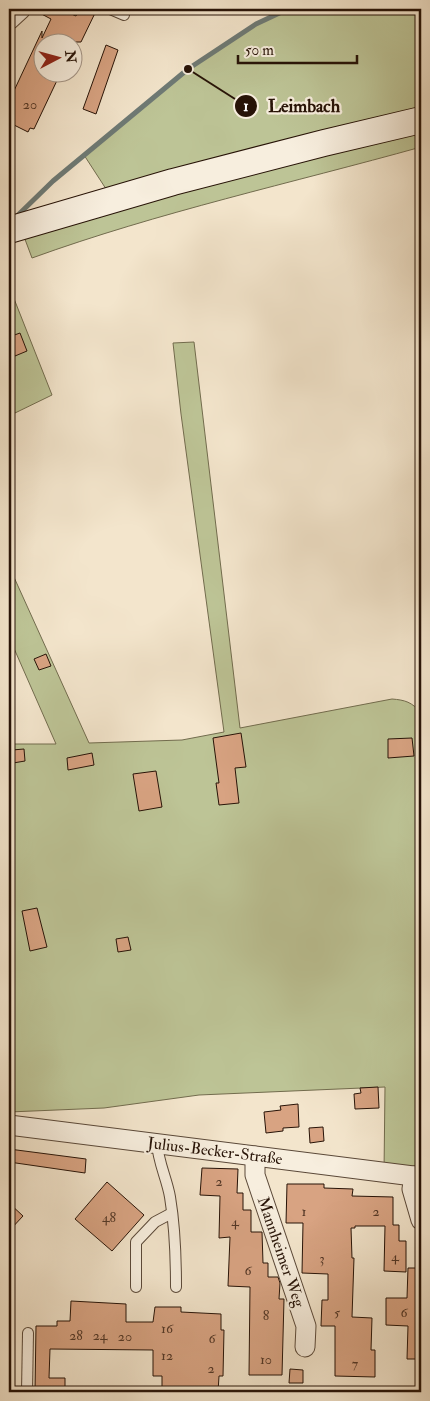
<svg xmlns="http://www.w3.org/2000/svg" width="430" height="1401" viewBox="0 0 430 1401" font-family="'IM FELL Double Pica',serif">
  <style>
    .green { fill: #bdc496; stroke: #726c4e }
    .lines { fill: none; stroke-linecap: round; stroke-linejoin: round }
    .stream { stroke: #6e7a75; stroke-width: 5 }
    .building { fill: #d8a382; stroke: #271307 }
    .service-casing { stroke: #5a4838; stroke-width: 12 }
    .minor-casing { stroke: #5a4838; stroke-width: 21 }
    .secondary-casing { stroke: #271307; stroke-width: 28 }
    .service { stroke: #f7eede; stroke-width: 10 }
    .minor { stroke: #f7eede; stroke-width: 19 }
    .secondary { stroke: #f7eede; stroke-width: 26 }
    .labels { text-anchor: middle; dominant-baseline: central; stroke-width: 4.5; stroke-linejoin: round; paint-order: stroke }
    .number-label { font-size: 14px; fill: #533726 }
    .street-label { font-size: 16px; fill: #271307; stroke: #f7eede }
    .leader { fill: none; stroke: #271307; stroke-width: 2 }
    .callout-dot { fill: #271307; stroke: #f7eede; stroke-width: 2 }
    .mark-label { font-size: 15px; text-anchor: middle; font-weight: bold; fill: #fff }
    .callout-label { font-size: 18px; text-anchor: middle; font-weight: bold; fill: #271307; stroke: #f7eede; stroke-width: 4.5; stroke-linejoin: round; paint-order: stroke }
  </style>
  <rect width="100%" height="100%" fill="#f3e5cc"/>
  <filter id="stains"><feTurbulence type="fractalNoise" baseFrequency=".004" numOctaves="4"/><feColorMatrix values="0 0 0 0 .2 0 0 0 0 .09 0 0 0 0 .02 0 0 0 .5 -.17"/></filter>
  <radialGradient id="worn" r=".72"><stop offset=".6" stop-color="#630" stop-opacity="0"/><stop offset="1" stop-color="#630" stop-opacity=".3"/></radialGradient>
  <g class="green">
    <path d="M285 9H421V112L108 192 84 155 188 69 257 23Z"/>
    <path d="M421 130V147C292 183 159 212 32 258L23 234Z"/>
    <path d="M9 286 52 395 15 413 9 399Z"/>
    <path d="M194 342 240 728 392 699C405 700 412 702 421 713V1177L384 1172 385 1087 199 1095 104 1108 9 1112V744H56L9 637V577L13 575 89 743 182 740 224 732 181 414 173 343Z"/>
  </g>
  <g class="lines">
    <path class="stream" d="M16 217 53 181 188 69 256 24 288 9"/>
  </g>
  <g class="building">
    <path d="M32 9H60L76 16 80 9H97L81 42H42V72H61L34 129 30 128 28 132 10 123 13 116 9 114V107L14 96 12 95 42 31V38L51 19Z"/>
    <path d="M106 45 118 50 96 114 83 109Z"/>
    <path d="M20 333 27 351 15 356 9 337Z"/>
    <path d="M46 654 51 666 39 670 34 659Z"/>
    <path d="M241 733 246 767 235 768 239 803 219 805 216 783H219L213 738Z"/>
    <path d="M412 738 414 756 388 758V739Z"/>
    <path d="M24 749 25 761 13 763 12 750Z"/>
    <path d="M92 753 94 765 68 770 67 758Z"/>
    <path d="M156 771 162 807 139 811 133 774Z"/>
    <path d="M37 908 47 947 30 951 22 911Z"/>
    <path d="M128 937 131 950 118 952 116 939Z"/>
    <path d="M378 1087 379 1108 355 1109 354 1094 361 1093 360 1088Z"/>
    <path d="M298 1104 299 1127 283 1128V1131L266 1133 264 1112 281 1110 280 1106Z"/>
    <path d="M323 1127 324 1141 310 1143 309 1128Z"/>
    <path d="M9 1149 86 1159 85 1173 9 1162Z"/>
    <path d="M202 1168 238 1169 237 1193H243V1210H251V1232H262L263 1263H268V1277H278L280 1283 279 1299H284L282 1375H249L250 1287 228 1286 230 1237 219 1238 220 1196 200 1195Z"/>
    <path d="M107 1182 144 1215 112 1251 75 1219Z"/>
    <path d="M287 1184H324V1188L353 1189 352 1196 393 1197V1225H399V1241H406V1272L384 1271 385 1226H355V1228H351L352 1258H354L352 1317 372 1318 371 1350H375V1377L335 1376V1326H321L322 1300H328V1274L302 1273 303 1223H286Z"/>
    <path d="M9 1203 23 1216 9 1231Z"/>
    <path d="M408 1268H421V1359H407L408 1326 386 1325V1298H407Z"/>
    <path d="M71 1301 126 1304V1322H153L155 1307H181V1312L221 1314V1330H224L223 1376H219L218 1392H162V1376H153V1350L50 1349 49 1378H65V1392H35L36 1326H57V1321H70Z"/>
    <path d="M290 1369 303 1370V1383H289Z"/>
  </g>
  <g class="lines">
    <g class="service-casing">
      <g id="service">
        <path d="M110 9 124 15"/>
        <path d="M157 1143C158 1162 167 1179 170 1197 175 1227 176 1257 176 1287"/>
        <path d="M136 1287V1242L155 1222 172 1213"/>
        <path d="M27 1392 28 1333"/>
      </g>
    </g>
    <g class="minor-casing">
      <g id="minor">
        <path d="M9 20 21 9"/>
        <path d="M9 1125 421 1177"/>
        <path d="M255 1156V1175L306 1326 305 1347"/>
        <path d="M414 1176 412 1189 421 1220"/>
      </g>
    </g>
    <g class="secondary-casing">
      <path id="secondary" d="M9 230 173 182 324 143 421 120"/>
    </g>
    <use href="#service" class="service"/>
    <use href="#minor" class="minor"/>
    <use href="#secondary" class="secondary"/>
  </g>
  <g class="labels">
    <g class="number-label">
      <text x="30" y="104">20</text>
      <text x="219" y="1181">2</text>
      <text x="304" y="1211">1</text>
      <text x="376" y="1211">2</text>
      <text x="109" y="1217">48</text>
      <text x="235" y="1221">4</text>
      <text x="395" y="1256">4</text>
      <text x="322" y="1258">3</text>
      <text x="248" y="1270">6</text>
      <text x="337" y="1312">5</text>
      <text x="404" y="1312">6</text>
      <text x="266" y="1315">8</text>
      <text x="167" y="1328">16</text>
      <text x="76" y="1335">28</text>
      <text x="100" y="1335">24</text>
      <text x="125" y="1336">20</text>
      <text x="212" y="1338">6</text>
      <text x="167" y="1355">12</text>
      <text x="266" y="1359">10</text>
      <text x="355" y="1363">7</text>
      <text x="211" y="1368">2</text>
    </g>
    <g class="street-label">
      <text transform="translate(215 1151) rotate(7)">Julius-Becker-Straße</text>
      <text transform="translate(281 1252) rotate(71)">Mannheimer Weg</text>
    </g>
  </g>
  <path class="leader" d="M188 69L246 106"/>
  <g class="callout-dot">
    <circle cx="188" cy="69" r="5"/>
    <circle cx="246" cy="106" r="12"/>
  </g>
  <g class="mark-label">
    <text x="246" y="111">1</text>
  </g>
  <g class="callout-label">
    <text x="304" y="112">Leimbach</text>
  </g>
  <rect width="430" height="1401" fill="none" stroke="#f3e5cc" stroke-width="30"/>
  <rect x="10" y="10" width="410" height="1381" fill="none" stroke="#271307" stroke-width="2.5"/>
  <rect x="15" y="15" width="400" height="1371" fill="none" stroke="#271307"/>
  <g transform="translate(58 58) rotate(84)"><circle r="24" fill="#f7eede" stroke="#a49688"/>
  <path d="M0-4L9 19L0 12L-9 19Z" fill="#8f2418"/>
  <text y="-8" font-size="14" font-weight="bold" text-anchor="middle" fill="#271307">N</text>
  </g>
  <path d="M238 55v8h119v-8" fill="none" stroke="#271307" stroke-width="2.5"/>
  <text x="245" y="55" font-size="15" fill="#271307" stroke="#f7eede" stroke-width="4" paint-order="stroke">50 m</text>
  <rect width="100%" height="100%" filter="url(#stains)"/>
  <rect width="100%" height="100%" fill="url(#worn)"/>
</svg>
